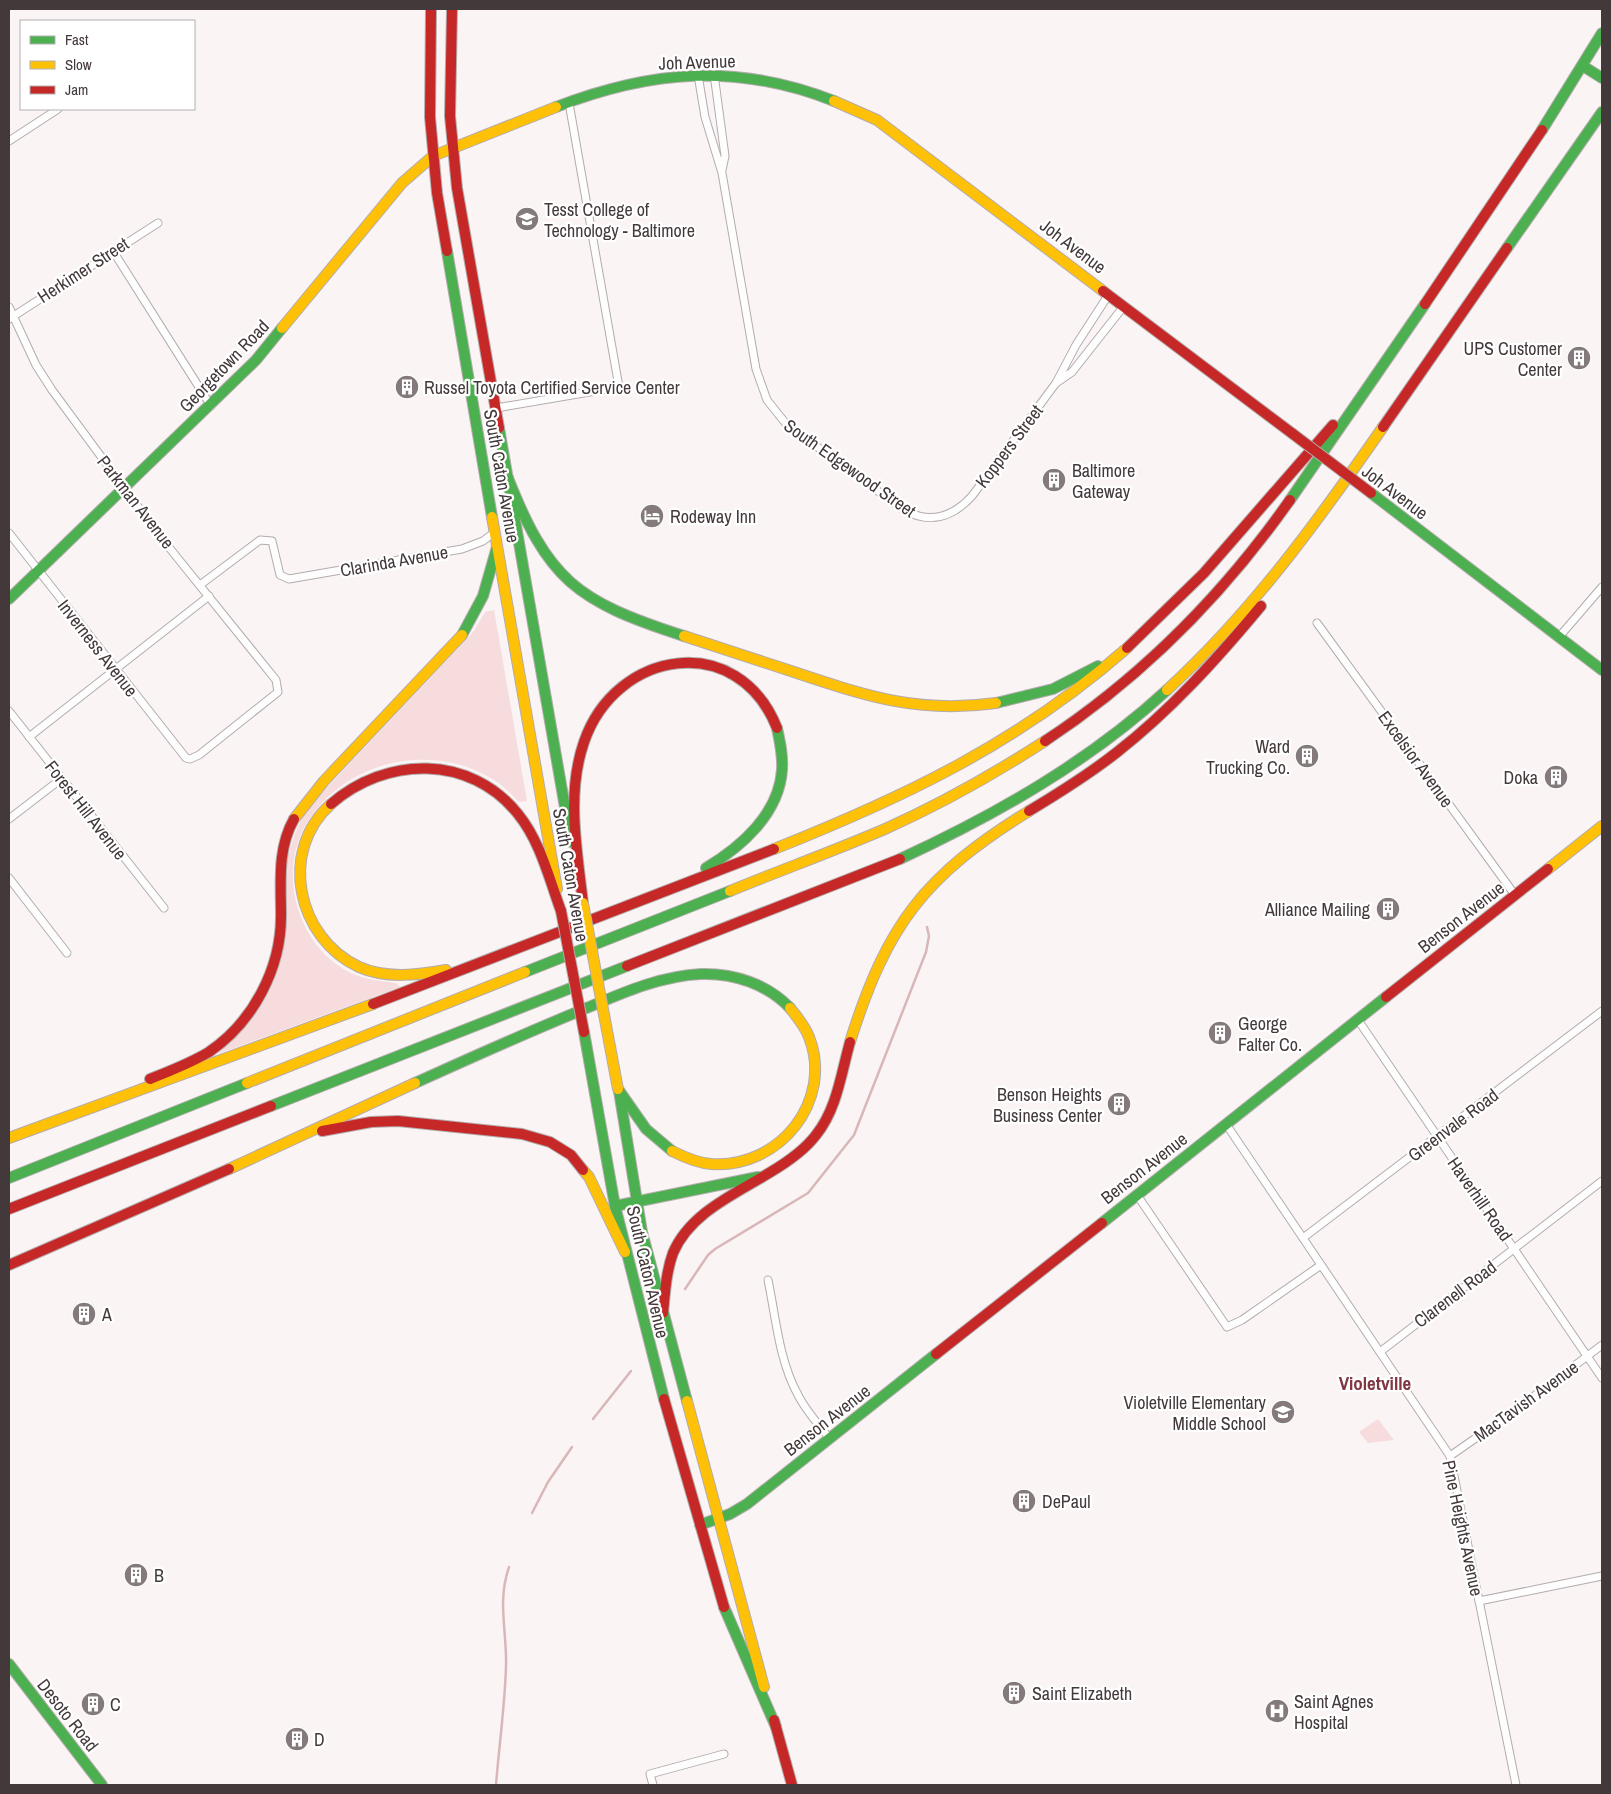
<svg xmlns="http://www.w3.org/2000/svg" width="1611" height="1794" viewBox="0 0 1611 1794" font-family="'Archivo Narrow',sans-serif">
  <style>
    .green { fill: #f7dcdd }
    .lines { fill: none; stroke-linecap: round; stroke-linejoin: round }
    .stream { stroke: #d9b7b9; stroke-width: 2.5 }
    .street-casing { stroke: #b4acac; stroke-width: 9 }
    .fast-casing { stroke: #b4acac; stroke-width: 12 }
    .slow-casing { stroke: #b4acac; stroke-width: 12 }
    .jam-casing { stroke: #b4acac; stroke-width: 12 }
    .street { stroke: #fefdfd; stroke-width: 7 }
    .fast { stroke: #4caf50; stroke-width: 10 }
    .slow { stroke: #ffc107; stroke-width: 10 }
    .jam { stroke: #c62828; stroke-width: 10 }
    .slow-bridge-casing { stroke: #b4acac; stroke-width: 12; stroke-linecap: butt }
    .jam-bridge-casing { stroke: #b4acac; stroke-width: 12; stroke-linecap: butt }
    .slow-bridge { stroke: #ffc107; stroke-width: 10 }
    .jam-bridge { stroke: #c62828; stroke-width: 10 }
    .labels { text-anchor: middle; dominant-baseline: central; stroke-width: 4.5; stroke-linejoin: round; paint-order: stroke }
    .street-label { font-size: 18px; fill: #44393a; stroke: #fff }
    .poi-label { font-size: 18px; fill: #44393a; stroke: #fff; text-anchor: start }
    .neighbourhood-label { font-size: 19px; font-weight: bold; fill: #803842; stroke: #fff }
  </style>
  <rect width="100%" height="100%" fill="#faf4f4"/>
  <g class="green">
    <path d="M494 610 527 801 519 802C511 795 503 785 494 780 430 740 343 761 305 826 276 879 301 954 358 976 370 980 383 981 396 983L400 987 218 1054C242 1031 269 1004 277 970 279 959 279 946 280 935 284 886 282 853 307 809L474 631 485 612Z"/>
    <path d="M1378 1419 1394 1440 1368 1443 1359 1432Z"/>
  </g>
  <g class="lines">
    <g class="stream">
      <path d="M685 1289 708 1255 715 1249 808 1193 854 1135 926 952 929 936 927 927"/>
      <path d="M593 1419 631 1371"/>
      <path d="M532 1513 548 1482 572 1447"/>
      <path d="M496 1785C499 1746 505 1705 506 1666 507 1630 497 1602 509 1567"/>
    </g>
    <g class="street-casing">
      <g id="street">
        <path d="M714 74 725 156 722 170"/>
        <path d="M698 75 705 117 722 173 756 369 767 400 787 425 904 510C929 524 952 518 972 496L1056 383"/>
        <path d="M9 141 58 109"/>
        <path d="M113 251 211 406"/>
        <path d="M1109 294 1076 345 1056 383 1072 372 1124 306"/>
        <path d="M9 307 36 365 52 390 159 535 276 680 278 692 199 755 190 759 186 758 9 533"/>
        <path d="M9 319 158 223"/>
        <path d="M496 408 619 387 569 103"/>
        <path d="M200 585 260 540 272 541 280 575 289 579 462 549 483 541 495 532"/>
        <path d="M1317 623 1515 895"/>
        <path d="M1559 637 1602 587"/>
        <path d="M9 711 164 908"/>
        <path d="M29 737 209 596"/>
        <path d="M9 819 61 779"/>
        <path d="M9 878 67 953"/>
        <path d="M1358 1020 1602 1378"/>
        <path d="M1226 1124 1450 1456 1516 1785"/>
        <path d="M1137 1195 1227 1327 1242 1320 1321 1265"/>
        <path d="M1303 1238 1602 1011"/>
        <path d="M768 1280C776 1318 779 1361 798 1395 806 1411 819 1425 830 1439"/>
        <path d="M1380 1352 1602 1181"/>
        <path d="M1450 1456 1509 1415 1602 1345"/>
        <path d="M1479 1601 1602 1576"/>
        <path d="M653 1785 650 1774 724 1754"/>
      </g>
    </g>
    <g class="fast-casing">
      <g id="fast">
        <path d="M1583 66 1602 78"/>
        <path d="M556 107C651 70 738 63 834 101"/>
        <path d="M1542 130 1602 33"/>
        <path d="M1507 248 1602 112"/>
        <path d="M447 251 492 517"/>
        <path d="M499 428 571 842"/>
        <path d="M506 473C548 581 576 601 684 636"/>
        <path d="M1371 493 1602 670"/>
        <path d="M1290 500 1425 304"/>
        <path d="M9 599 256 360 282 328"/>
        <path d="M462 635 483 596 497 547"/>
        <path d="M996 703 1053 689 1098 666"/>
        <path d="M900 859C995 815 1089 762 1167 690"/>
        <path d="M706 868C741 847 779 814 782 770 783 755 780 742 777 728"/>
        <path d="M525 972 730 891"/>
        <path d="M584 1032 615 1206 664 1399"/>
        <path d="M415 1083C470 1058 526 1033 582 1010 620 994 659 976 701 974 734 973 767 984 790 1008"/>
        <path d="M618 1089 646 1129 672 1151"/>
        <path d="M619 1091 642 1232 687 1401"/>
        <path d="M271 1106 627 966"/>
        <path d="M9 1178 247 1083"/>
        <path d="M615 1206 758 1177"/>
        <path d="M1102 1223 1386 997"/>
        <path d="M700 1525 730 1514 747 1504 936 1354"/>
        <path d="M724 1607 776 1727"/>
        <path d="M9 1664 102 1785"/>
      </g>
    </g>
    <g class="slow-casing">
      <g id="slow">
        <path d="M834 101 877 120 1103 291"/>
        <path d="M282 328 402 183 433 156 556 107"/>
        <path d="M492 517 557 889"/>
        <path d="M684 636C721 648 757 660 794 672 866 696 918 714 996 703"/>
        <path d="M1167 690C1252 612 1318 521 1383 427"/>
        <path d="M331 804C278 851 297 938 359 967 386 979 418 975 446 970"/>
        <path d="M294 819 324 781 462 635"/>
        <path d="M774 849C905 797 1020 742 1127 648"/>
        <path d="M1548 869 1602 826"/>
        <path d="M730 891C781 870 834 851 885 829 941 804 994 774 1045 741"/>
        <path d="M850 1042C887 924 924 876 1029 811"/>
        <path d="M247 1083 525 972"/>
        <path d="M9 1138 373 1004"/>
        <path d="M672 1151C684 1157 697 1163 711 1164 779 1169 834 1101 809 1037 805 1026 797 1017 790 1008"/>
        <path d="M229 1169 415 1083"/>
        <path d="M583 1170 589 1177 625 1252"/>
        <path d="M687 1401 764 1687"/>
      </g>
    </g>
    <g class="jam-casing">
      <g id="jam">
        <path d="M431 9 430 117 437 193 447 251"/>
        <path d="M452 9 450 116 457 188 499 428"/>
        <path d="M1103 291 1293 434"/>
        <path d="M1425 304 1542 130"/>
        <path d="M1383 427 1507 248"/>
        <path d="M1127 648 1204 573 1333 425"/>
        <path d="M1045 741C1142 677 1223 595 1290 500"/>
        <path d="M331 804C386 756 470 754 518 814 540 841 549 878 561 911"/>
        <path d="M1029 811C1059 793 1088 775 1116 753 1170 711 1217 659 1261 606"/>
        <path d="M583 903C577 850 566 794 584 742 616 649 738 630 777 728"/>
        <path d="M627 966 900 859"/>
        <path d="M1386 997 1548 869"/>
        <path d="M373 1004 774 849"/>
        <path d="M150 1079C170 1071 191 1063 209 1052 253 1022 281 969 281 916 281 882 277 849 294 819"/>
        <path d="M322 1131 371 1122 398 1121 522 1134 550 1142 571 1155 583 1170"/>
        <path d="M9 1209 271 1106"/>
        <path d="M9 1265 229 1169"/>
        <path d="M663 1313C665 1293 666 1272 673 1253 690 1213 735 1194 769 1173 786 1163 804 1151 816 1135 837 1109 841 1074 850 1042"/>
        <path d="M936 1354 1102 1223"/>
        <path d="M664 1399 724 1607"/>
        <path d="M774 1720 792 1785"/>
      </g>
    </g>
    <use href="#street" class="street"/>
    <use href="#fast" class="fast"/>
    <use href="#slow" class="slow"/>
    <use href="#jam" class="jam"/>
    <g class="slow-bridge-casing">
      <path id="slow-bridge" d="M583 903 618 1089"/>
    </g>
    <g class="jam-bridge-casing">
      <g id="jam-bridge">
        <path d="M1293 434 1371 493"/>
        <path d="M561 911 584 1032"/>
      </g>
    </g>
    <use href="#slow-bridge" class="slow-bridge"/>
    <use href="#jam-bridge" class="jam-bridge"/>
  </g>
  <defs>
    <g id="university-disc" transform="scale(1.25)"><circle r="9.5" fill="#847a7b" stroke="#fff"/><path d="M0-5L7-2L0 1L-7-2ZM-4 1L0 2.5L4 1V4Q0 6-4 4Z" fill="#fff"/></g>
    <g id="building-disc" transform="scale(1.25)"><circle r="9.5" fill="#847a7b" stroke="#fff"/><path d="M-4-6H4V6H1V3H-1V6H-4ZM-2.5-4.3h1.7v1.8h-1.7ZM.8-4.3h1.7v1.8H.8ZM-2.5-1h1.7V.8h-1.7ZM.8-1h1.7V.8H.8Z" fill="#fff"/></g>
    <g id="hotel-disc" transform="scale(1.25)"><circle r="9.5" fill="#847a7b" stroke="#fff"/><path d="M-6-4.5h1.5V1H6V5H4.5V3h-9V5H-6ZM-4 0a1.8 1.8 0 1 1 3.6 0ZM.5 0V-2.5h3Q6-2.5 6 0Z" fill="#fff"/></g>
    <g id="school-disc" transform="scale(1.25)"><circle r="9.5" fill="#847a7b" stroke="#fff"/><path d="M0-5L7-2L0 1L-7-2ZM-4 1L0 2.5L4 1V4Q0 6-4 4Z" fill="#fff"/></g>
    <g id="hospital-disc" transform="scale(1.25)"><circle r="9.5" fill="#847a7b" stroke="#fff"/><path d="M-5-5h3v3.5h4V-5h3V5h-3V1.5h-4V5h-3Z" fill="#fff"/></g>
  </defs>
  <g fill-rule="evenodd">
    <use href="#university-disc" x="527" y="219"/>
    <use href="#building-disc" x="1579" y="358"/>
    <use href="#building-disc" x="407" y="387"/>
    <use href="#building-disc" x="1054" y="480"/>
    <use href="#hotel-disc" x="652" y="516"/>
    <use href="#building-disc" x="1307" y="756"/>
    <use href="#building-disc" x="1556" y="777"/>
    <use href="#building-disc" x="1388" y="909"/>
    <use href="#building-disc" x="1220" y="1033"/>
    <use href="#building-disc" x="1119" y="1104"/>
    <use href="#building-disc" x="84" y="1314"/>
    <use href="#school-disc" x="1283" y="1412"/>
    <use href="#building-disc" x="1024" y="1501"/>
    <use href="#building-disc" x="136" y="1575"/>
    <use href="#building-disc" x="1014" y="1693"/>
    <use href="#building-disc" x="93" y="1704"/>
    <use href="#hospital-disc" x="1277" y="1711"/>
    <use href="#building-disc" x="297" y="1739"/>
  </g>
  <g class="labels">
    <g class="street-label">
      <text transform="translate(697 62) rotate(-2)">Joh Avenue</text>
      <text transform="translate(1073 246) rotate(37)">Joh Avenue</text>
      <text transform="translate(83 270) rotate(-33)">Herkimer Street</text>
      <text transform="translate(224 366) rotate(-46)">Georgetown Road</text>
      <text transform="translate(1009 446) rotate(-53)">Koppers Street</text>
      <text transform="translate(850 468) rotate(35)">South Edgewood Street</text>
      <text transform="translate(502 476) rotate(80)">South Caton Avenue</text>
      <text transform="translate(1395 492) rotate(37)">Joh Avenue</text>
      <text transform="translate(136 502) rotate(52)">Parkman Avenue</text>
      <text transform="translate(394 561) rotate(-10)">Clarinda Avenue</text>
      <text transform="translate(98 648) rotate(52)">Inverness Avenue</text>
      <text transform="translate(1416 759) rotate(54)">Excelsior Avenue</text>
      <text transform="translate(86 810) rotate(52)">Forest Hill Avenue</text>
      <text transform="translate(571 875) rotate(80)">South Caton Avenue</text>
      <text transform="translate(1461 917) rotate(-38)">Benson Avenue</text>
      <text transform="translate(1453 1125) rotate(-37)">Greenvale Road</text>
      <text transform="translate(1144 1168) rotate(-38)">Benson Avenue</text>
      <text transform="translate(1480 1199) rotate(55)">Haverhill Road</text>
      <text transform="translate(648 1272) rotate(77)">South Caton Avenue</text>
      <text transform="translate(1455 1294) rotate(-37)">Clarenell Road</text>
      <text transform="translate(1526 1401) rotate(-36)">MacTavish Avenue</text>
      <text transform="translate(827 1420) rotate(-38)">Benson Avenue</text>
      <text transform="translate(1463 1528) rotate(78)">Pine Heights Avenue</text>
      <text transform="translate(68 1715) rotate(52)">Desoto Road</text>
    </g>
    <g class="poi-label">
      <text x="544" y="209">Tesst College of<tspan x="544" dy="21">Technology - Baltimore</tspan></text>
      <text x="1562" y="348" text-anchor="end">UPS Customer<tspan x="1562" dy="21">Center</tspan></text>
      <text x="424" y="387">Russel Toyota Certified Service Center</text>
      <text x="1072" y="470">Baltimore<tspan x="1072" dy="21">Gateway</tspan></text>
      <text x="670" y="516">Rodeway Inn</text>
      <text x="1290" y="746" text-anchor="end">Ward<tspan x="1290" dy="21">Trucking Co.</tspan></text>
      <text x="1538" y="777" text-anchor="end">Doka</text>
      <text x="1370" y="909" text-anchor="end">Alliance Mailing</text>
      <text x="1238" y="1023">George<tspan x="1238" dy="21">Falter Co.</tspan></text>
      <text x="1102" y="1094" text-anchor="end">Benson Heights<tspan x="1102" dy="21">Business Center</tspan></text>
      <text x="102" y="1314">A</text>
      <text x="1266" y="1402" text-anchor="end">Violetville Elementary<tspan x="1266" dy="21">Middle School</tspan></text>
      <text x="1042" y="1501">DePaul</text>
      <text x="154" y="1575">B</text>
      <text x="1032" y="1693">Saint Elizabeth</text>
      <text x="1294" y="1701">Saint Agnes<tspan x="1294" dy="21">Hospital</tspan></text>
      <text x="110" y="1704">C</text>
      <text x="314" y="1739">D</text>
    </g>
    <g class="neighbourhood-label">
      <text x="1375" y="1383">Violetville</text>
    </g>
  </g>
  <rect width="1611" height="1794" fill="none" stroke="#44393a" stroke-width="20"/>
  <rect x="20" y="20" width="175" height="90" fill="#ffffff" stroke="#b4b0b0"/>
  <rect x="30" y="36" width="25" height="8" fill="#4caf50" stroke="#b4b0b0"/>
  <text x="65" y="45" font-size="15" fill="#44393a">Fast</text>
  <rect x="30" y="61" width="25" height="8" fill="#ffc107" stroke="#b4b0b0"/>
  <text x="65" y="70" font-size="15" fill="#44393a">Slow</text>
  <rect x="30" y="86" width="25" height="8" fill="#c62828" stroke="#b4b0b0"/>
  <text x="65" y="95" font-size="15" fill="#44393a">Jam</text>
</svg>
